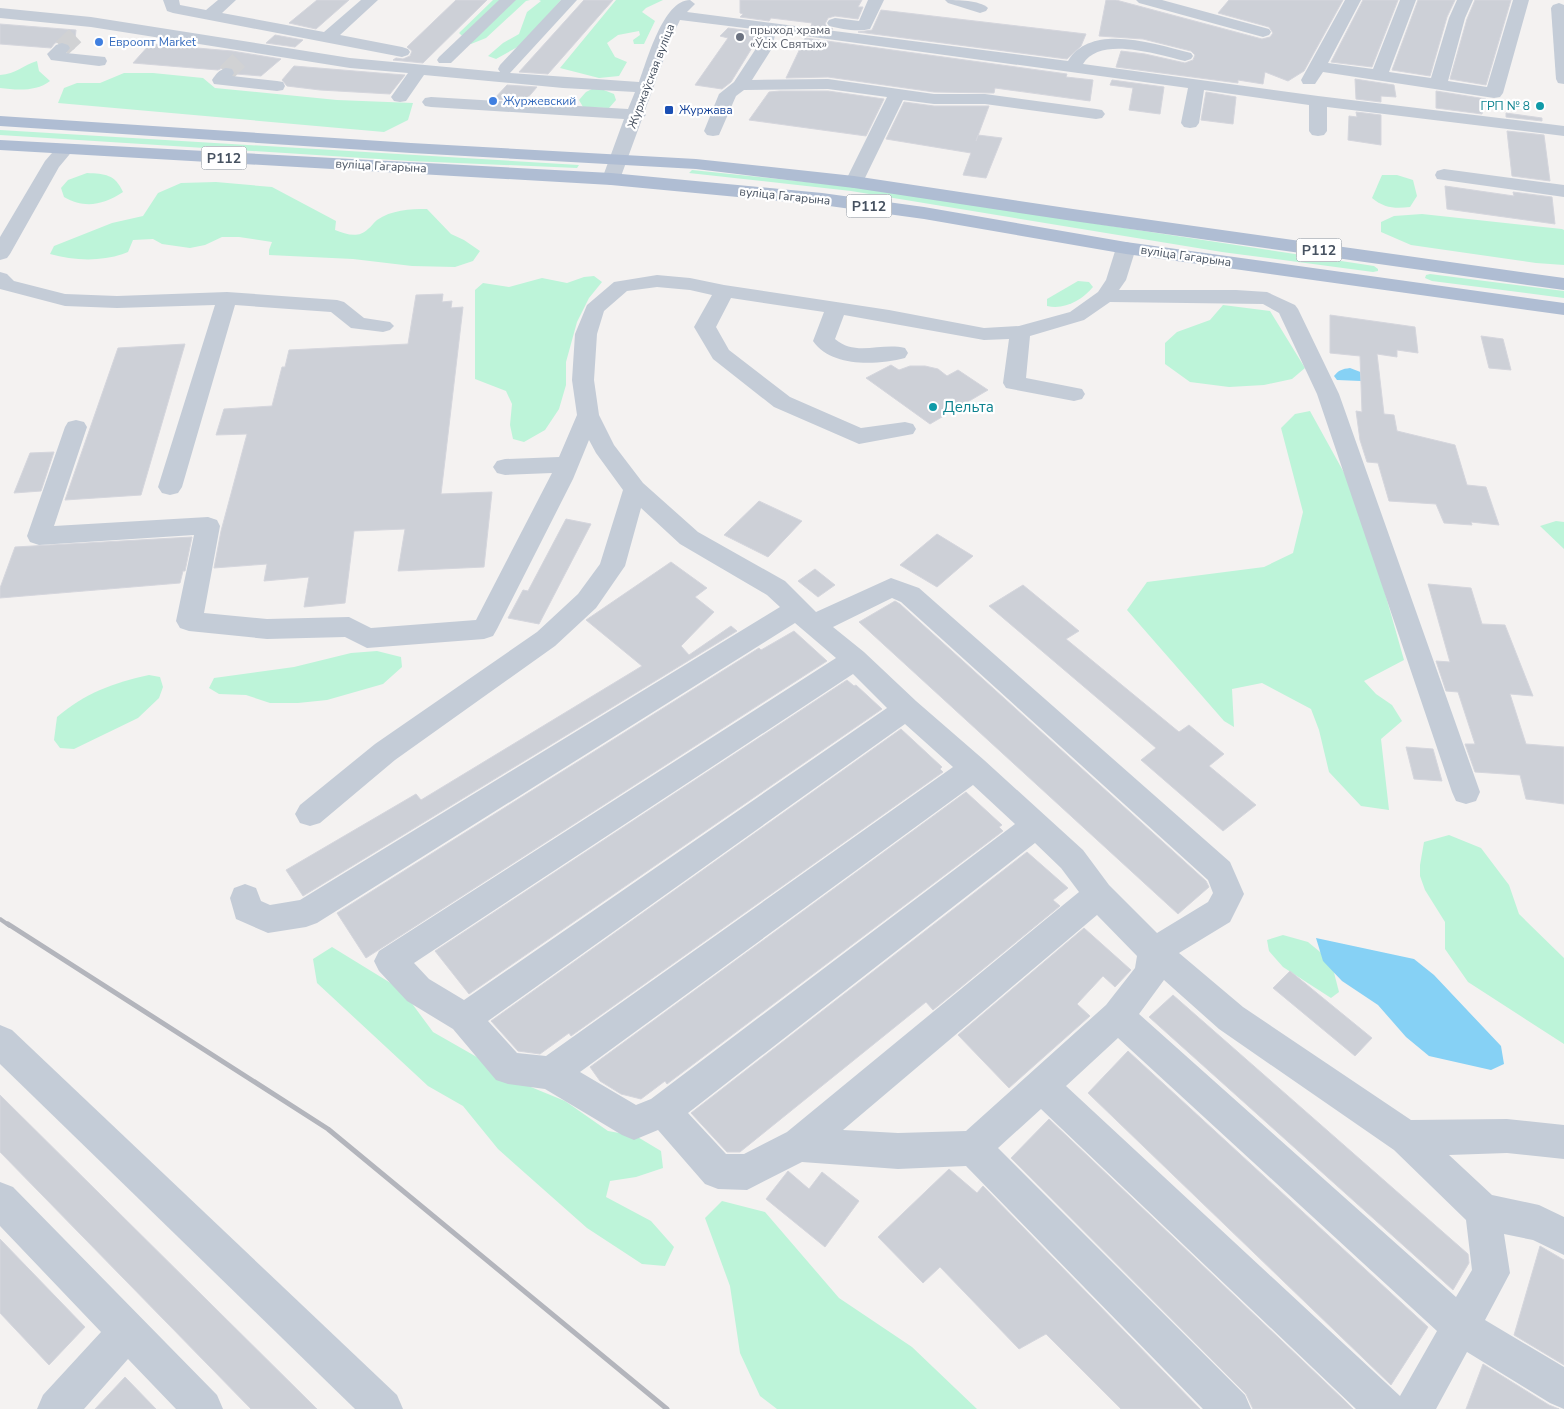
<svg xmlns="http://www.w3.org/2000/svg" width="1564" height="1409" viewBox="0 0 1564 1409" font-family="'Nunito Sans',sans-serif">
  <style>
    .green { fill: #bdf4d9 }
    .water { fill: #86d1f5 }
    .building { fill: #cdd0d7; stroke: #d5d6dd }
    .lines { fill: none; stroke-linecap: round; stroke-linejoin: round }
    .minor-tunnel { stroke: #d1d2d4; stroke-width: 18; stroke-dasharray: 18 9; stroke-linecap: butt }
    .minor { fill: #c4ccd7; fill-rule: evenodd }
    .major { fill: #afbdd3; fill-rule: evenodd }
    .rail-far1 { stroke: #b3b5bc; stroke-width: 4 }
    .rail { stroke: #b3b5bc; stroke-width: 5 }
    .worship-dot { fill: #6b7280; stroke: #fff; stroke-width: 2 }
    .shop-dot { fill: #3f7fe0; stroke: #fff; stroke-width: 2 }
    .culture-dot { fill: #0f9aa8; stroke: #fff; stroke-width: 2 }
    .transit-dot { fill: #1a4fb4; stroke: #fff; stroke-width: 2 }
    .labels { text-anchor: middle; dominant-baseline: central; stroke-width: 4.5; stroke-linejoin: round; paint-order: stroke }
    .far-worship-label { font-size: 12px; fill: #5b616d; stroke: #fff; text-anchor: start }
    .far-shop-label { font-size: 12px; fill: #366cbe; stroke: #fff; text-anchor: start }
    .far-street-label { font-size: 12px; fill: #475261; stroke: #fff }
    .far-culture-label { font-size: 12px; fill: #0d838f; stroke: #fff; text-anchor: end }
    .far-transit-label { font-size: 12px; fill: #164399; stroke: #fff; text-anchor: start }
    .shield { fill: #fff; stroke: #7e8690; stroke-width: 1 }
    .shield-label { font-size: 14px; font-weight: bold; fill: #475261 }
    .culture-label { font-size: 15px; fill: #0d838f; stroke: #fff; text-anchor: start }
  </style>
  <rect width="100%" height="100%" fill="#f4f2f1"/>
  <g class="green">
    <path d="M493 0H530L526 1 486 38 471 44 459 33Z"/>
    <path d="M539 0H561L521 45 496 59 488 56 503 43 519 34 527 12 541 1Z"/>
    <path d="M616 0H663L646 8 642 12 655 21 644 44H634L633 40 640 35 639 31 618 35 607 43 615 57 627 62 619 76 599 78 560 68Z"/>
    <path d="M37 61 39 71 50 81C36 92 16 90 0 88V75C16 74 23 65 37 61Z"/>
    <path d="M124 73H153L203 78 215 88 337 100 413 103 408 120 384 132 58 103 64 88 77 83H100Z"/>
    <path d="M596 87 614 94 616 100 609 108 583 107 579 100 586 92Z"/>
    <path d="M0 130 579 165 577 168 410 161 0 135Z"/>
    <path d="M692 170 854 187 1374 266 1378 269V271L1373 272 1222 252 851 191 689 173Z"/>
    <path d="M87 173C105 174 115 174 123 192 103 205 85 209 64 197L61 188 68 180Z"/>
    <path d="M1382 175H1397L1413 180 1417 196 1410 207C1395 209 1384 208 1372 198Z"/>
    <path d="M216 182 272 187 336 221 335 230C346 234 358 239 368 229 371 227 373 223 377 220 391 210 410 209 427 209L451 234 464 240 480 251 473 261 455 267 412 266 353 259 269 255V250L272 242 239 237H222L205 245 190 248 162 244 153 239 133 240 128 252C104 262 75 261 50 254L54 246 112 223 143 216 158 193 181 183Z"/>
    <path d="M1422 214 1562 229 1564 230V265L1536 263 1411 245 1381 232V222L1394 216Z"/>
    <path d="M1430 274 1564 291V298L1432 281 1425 278 1426 275Z"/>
    <path d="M594 276 602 282 589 298 577 322 566 362V385L559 409 545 430 524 442 513 439 510 425 512 404 506 391 475 379V290L483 283 509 287 542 278 567 283 584 277Z"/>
    <path d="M1078 281 1089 282 1093 287C1082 300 1065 310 1047 306V299Z"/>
    <path d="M1223 305 1270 311 1305 368 1292 379 1264 385 1229 387 1190 382 1165 364V343L1177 332 1210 320Z"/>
    <path d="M1310 411 1358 498 1404 660 1364 681 1376 694 1392 705 1402 721 1381 739 1389 810 1361 806 1329 772 1319 730 1311 709 1262 683 1232 689 1234 727 1224 721 1127 610 1147 582 1264 567 1293 553 1303 512 1281 428 1295 414Z"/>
    <path d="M1556 521 1564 522V549L1540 526Z"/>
    <path d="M377 651 401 657 402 667 383 684 327 700 298 703H270L246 695 219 694 209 688 214 678 294 667 351 653Z"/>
    <path d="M149 675 160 677 163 687 159 698 138 718 74 749 60 748 54 740 57 717C85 693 113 683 149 675Z"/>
    <path d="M1449 835 1481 848 1509 885 1519 914 1564 958V1044L1468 982 1445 949V922L1425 890 1420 876V865L1424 842Z"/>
    <path d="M1283 935 1308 942 1331 961 1339 992 1331 998 1283 967 1269 951 1267 940Z"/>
    <path d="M332 947 402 990 433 1032 526 1085 565 1101 608 1131 636 1136 661 1151 663 1168 636 1177 610 1181 606 1197 651 1221 674 1247 665 1266 642 1264 587 1228 498 1149 463 1106 428 1086 317 983 313 959Z"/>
    <path d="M722 1201 765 1212 839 1298 912 1347 977 1409H777L760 1396 740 1353 730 1286 705 1218Z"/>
  </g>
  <g class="water">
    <path d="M1350 368 1363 373 1361 381 1337 380 1334 376C1339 370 1342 369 1350 368Z"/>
    <path d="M1316 938 1414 959 1434 975 1501 1046 1504 1064 1491 1070 1429 1056 1406 1037 1378 1005 1342 981 1323 961Z"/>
  </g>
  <g class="building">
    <path d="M317 0H349L316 29 289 23Z"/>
    <path d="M456 0H487L423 63 393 60 396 58 403 59 410 56 412 51 407 47Z"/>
    <path d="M584 0H613L548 74 519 72Z"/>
    <path d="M740 0H862L858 7H863L858 19 835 16 828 18 825 24 829 28 833 29 811 26 812 23 771 18 769 21 740 17 743 14 740 13Z"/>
    <path d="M1106 0H1116L1262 39 1270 37 1273 33 1269 27 1218 13 1229 0H1343L1304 71 1288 81 1265 72 1263 84 1238 80V83L1116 67 1121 51 1145 54 1185 63 1193 60 1195 55 1191 51 1143 39 1099 36Z"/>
    <path d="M1363 0H1398L1372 67 1331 62Z"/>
    <path d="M1418 0H1455L1447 17 1430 76 1392 70Z"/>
    <path d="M1475 0H1511L1486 85 1450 79 1467 19Z"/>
    <path d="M881 10 1086 34 1081 46 1067 59 858 32 872 30Z"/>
    <path d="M0 24 76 30 74 49H71L69 43 63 41 55 43 51 48 0 44Z"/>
    <path d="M728 28 759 32 755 43 731 82 722 89 695 85 728 38 720 36Z"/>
    <path d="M275 35 303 40 295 47 266 43Z"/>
    <path d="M805 38 1067 74 1066 77 1093 80 1090 101 995 88 994 93 934 92 828 77 786 78Z"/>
    <path d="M150 44 232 51 281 59 261 76 236 74 234 68 226 66 218 70 133 63Z"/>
    <path d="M294 66 379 73 405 75 390 94 320 90 287 86 282 80Z"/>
    <path d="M1355 79 1394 85 1396 97 1381 96V102L1356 99Z"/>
    <path d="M1112 80 1164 87 1160 114 1129 110 1133 88 1110 85Z"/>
    <path d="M507 85 537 87 525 101 494 99Z"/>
    <path d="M780 91H828L884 99 866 136 749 120 769 92Z"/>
    <path d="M1436 91 1486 99 1482 114 1436 108Z"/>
    <path d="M1206 92 1236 97 1233 124 1201 120Z"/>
    <path d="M904 102 934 106H989L976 141 978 135 1002 138 986 178 963 175 971 153 886 139Z"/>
    <path d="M1356 112 1381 115V145L1348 140 1349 116 1357 117Z"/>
    <path d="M1506 113 1542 118V121L1506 117Z"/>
    <path d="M1507 131 1544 135 1550 181 1512 176Z"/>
    <path d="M1445 186 1514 196 1513 192 1552 197 1555 224 1447 209Z"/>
    <path d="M443 294 442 302 452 301 451 308 463 307 441 494 492 492 484 567 398 571 405 529 354 531 345 603 304 607 309 577 264 581 267 564 214 568 221 531 247 434 216 435 224 409 272 406 282 367H285L289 350 408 344 416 295Z"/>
    <path d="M1330 315 1415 327 1418 353 1397 350V357L1377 354 1384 414 1394 415 1397 431 1455 445 1467 485 1486 487 1499 525 1471 522 1472 525 1444 523 1436 504 1389 501 1378 463 1367 462 1360 440 1356 411 1362 412 1360 356 1330 353Z"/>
    <path d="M1481 336 1503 339 1511 370 1489 368Z"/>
    <path d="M185 344 141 495 65 500 118 348Z"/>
    <path d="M891 365 899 370 910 366H925L938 369 947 376 958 370 988 390 930 424 866 378Z"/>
    <path d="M54 452 41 491 14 493 30 453Z"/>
    <path d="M759 501 802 521 768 557 724 535Z"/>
    <path d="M566 519 591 524 539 624 508 618 523 590 528 591Z"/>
    <path d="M937 534 973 556 937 587 900 565Z"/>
    <path d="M192 537 185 571H183L180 583 0 598V588L15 547Z"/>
    <path d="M671 562 707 588 695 597 714 612 681 646 689 655 731 626 737 631 303 896 286 870 416 794 421 800 642 666 586 620Z"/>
    <path d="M815 569 835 585 818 597 798 581Z"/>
    <path d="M1428 584 1471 588 1482 624 1505 625 1533 696 1510 694 1526 744 1564 747V804L1526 799 1520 775 1475 772 1465 744H1475L1458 692 1446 691 1436 661 1450 662Z"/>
    <path d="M1023 585 1079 631 1066 639 1179 732 1189 725 1224 754 1209 766 1256 805 1223 831 1141 760 1156 748 989 606Z"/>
    <path d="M895 601 900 604 1206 881 1209 887 1178 914 859 622Z"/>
    <path d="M794 631 827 661 366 958 337 913 759 648 761 650Z"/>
    <path d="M847 680 854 686 856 685 882 709 469 994 435 951Z"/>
    <path d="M901 729 942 767 940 769 943 772 571 1036 569 1033 540 1054 518 1051 491 1021Z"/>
    <path d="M1406 747 1433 749 1442 781 1414 779Z"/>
    <path d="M966 792 1002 825 999 827 1003 831 667 1084 665 1081 641 1099 621 1094 600 1081 590 1067Z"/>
    <path d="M1027 852 1068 888 1053 900 1060 906 933 1010 926 1002 740 1152H727L691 1113Z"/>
    <path d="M1084 928 1131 970 1115 987 1103 976 1077 1004 1090 1016 1009 1088 958 1035Z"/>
    <path d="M1290 971 1372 1038 1355 1056 1273 988Z"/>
    <path d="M1173 995 1468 1254 1469 1263 1453 1290 1149 1017Z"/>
    <path d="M1128 1051 1428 1327 1391 1385 1088 1093Z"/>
    <path d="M0 1095 317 1409H251L0 1152Z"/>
    <path d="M1049 1119 1345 1401 1353 1409H1253L1246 1394 1011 1158Z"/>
    <path d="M949 1169 977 1193 983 1186 1200 1409H1121L1046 1334 1019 1349 940 1267 923 1283 878 1237Z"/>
    <path d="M788 1171 809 1189 822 1172 859 1201 825 1247 766 1199Z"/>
    <path d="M0 1239 85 1327 49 1365 0 1313Z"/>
    <path d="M1540 1246 1564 1260V1365L1514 1335Z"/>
    <path d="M1483 1364 1549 1405 1559 1409H1466Z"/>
    <path d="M125 1377 156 1409H95Z"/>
  </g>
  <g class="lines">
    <g class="minor-tunnel">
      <path d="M62 48 76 35"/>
      <path d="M226 73 242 57"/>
    </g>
    <g class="minor">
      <path d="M163 0H179L180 5 206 10 218 0H236L222 13 324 32 361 0H378L340 35 402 47 408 49 410 52 408 55 402 57 173 13 167 11Z"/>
      <path d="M499 0H516L451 63H439L437 60 439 57Z"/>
      <path d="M561 0H577L510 73 639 82C647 61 663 0 690 0L695 4 687 12 1068 61C1091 22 1155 44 1191 53L1193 56 1191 59 1185 61C1159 55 1100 35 1083 64L1318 96 1564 126V136L1327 107V131L1324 135 1318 136 1312 135 1309 131V105L1204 90 1199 123 1196 127 1190 128 1184 127 1181 123 1188 88 776 32 771 50 752 80 828 79 934 94H985L1096 109 1102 110 1105 114 1102 118 1096 119 985 104H934L903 100 863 182 861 186 854 188 847 186 845 182 887 97 828 89 744 90 736 96 719 135 713 136 707 135 704 131 719 94 734 82 755 50 761 30 680 20 672 37 644 113 646 115 642 119 620 179 618 183 611 185 604 183 602 179 624 119 431 107 425 106 422 102 425 98 431 97 628 109 635 92 563 88 424 75 406 101 400 102 394 101 391 97 408 73 350 68 91 27 0 18V8L91 17 350 58 500 72 498 69 500 65Z"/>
      <path d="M868 0H884L870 29C858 32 841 29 829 26L827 23 829 20 835 18 859 21Z"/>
      <path d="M945 0C958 0 979 0 988 8L986 11 980 13 948 3Z"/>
      <path d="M1136 0H1162L1269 29 1271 32 1269 35 1263 37 1139 3Z"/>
      <path d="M1345 0H1361L1328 63 1373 69 1400 0H1416L1389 72 1431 78 1449 18 1457 0H1473L1465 18 1448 81 1487 87 1513 0H1529L1503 93 1500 97 1494 98 1323 72 1315 84H1303L1301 80Z"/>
      <path d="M1559 3 1564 5V84L1558 83 1556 79 1551 8 1553 5Z"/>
      <path d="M62 43 68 45 70 48 66 53 105 57 107 61 105 65 99 66 51 60 47 54 56 45Z"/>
      <path d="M226 68 232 69 234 73 232 76 277 81 283 82 285 86 283 90 277 91 214 84 212 80C216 74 219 70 226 68Z"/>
      <path d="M65 144 71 145 74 149 59 167 10 254 7 258 0 260V237L45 161 59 145Z"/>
      <path d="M1444 169 1564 185V197L1437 179 1435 175 1437 171Z"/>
      <path d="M1126 242 1133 244 1136 248 1126 280 1119 290H1236L1267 292 1295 305 1298 309 1339 394 1480 792 1476 801 1466 804 1456 801 1452 792 1317 394 1279 313 1263 304 1110 302 1084 320 1030 336 1026 378 1082 389 1085 394 1082 399 1074 401 1006 388 1003 383 1009 339 984 340 844 315 835 339C856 357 881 342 905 348L908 353 905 358C877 365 832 368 813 341L824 312 731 298 716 327 729 350 790 397 861 428 905 422 913 424 916 429 913 434 859 444 774 407 713 359 694 327 712 295 690 290 657 287 627 291 604 311 597 334 594 380 599 415 614 445 643 483 698 532 785 581 816 612 891 578 919 588 1230 862 1244 894 1230 922 1179 953 1243 1007 1411 1120 1507 1119 1564 1125V1159L1507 1153 1449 1155 1492 1195 1539 1205 1564 1217V1255L1533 1240 1504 1234 1510 1273 1485 1320 1564 1367V1409L1550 1403 1467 1352 1436 1409H1356L1041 1109 998 1148 1245 1395 1251 1409H1203L966 1166 898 1169 802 1162 747 1190 718 1189 705 1184 658 1130 634 1140 622 1135 545 1089 508 1084 496 1080 453 1029 407 1001 379 971 374 961 379 951 836 658 795 623 317 923 306 927 268 933 236 919 230 898 234 888 245 884 256 888 261 901 270 905 300 900 780 607 767 595 680 544 641 508 625 566 596 608 555 646 395 760 320 823 310 826 300 823 295 814 300 805 375 744 537 632 578 594 600 564 623 490 596 453 589 440 573 479 497 629 493 636 484 639 367 648 345 637 267 639 189 631 180 628 176 621 194 535 39 545 30 542 27 536 65 427 68 422 76 420 84 422 87 427 54 526 208 517 217 520 220 526 204 613 267 619 349 617 371 628 476 620 552 473 505 475 497 473 493 467 497 461 505 459 559 457 577 415 572 380 575 334 587 305 614 282 657 275 690 278 724 285 889 310 984 328 1019 326 1070 312 1098 292 1106 280 1116 248 1119 244ZM892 598 901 602 1208 880 1213 893 1208 902 1157 933 1109 885 1083 850 984 760 916 701 864 652 833 627ZM853 674 887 708 464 1000 429 979 414 963ZM905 724 953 767 546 1056 517 1053 488 1021ZM973 785 1015 824 651 1099 636 1105 580 1072ZM1035 843 1061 868 1079 892 787 1132 744 1154H726L688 1113ZM1097 915 1137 956 1135 968 1106 1005 966 1131 898 1133 843 1130ZM1164 980 1219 1029 1394 1150 1466 1220 1472 1270 1456 1297 1139 1014ZM1118 1038 1437 1331 1400 1396 1066 1086Z"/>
      <path d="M0 272 7 274 14 281 65 294 117 296 227 292 337 300 344 302 364 318 390 322 394 326 390 330 383 332 351 328 331 312 235 305 182 487 178 493 170 495 162 493 158 487 215 305 117 308 65 306 0 289Z"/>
      <path d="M0 1025 12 1030 397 1395 403 1409H355L0 1064Z"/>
      <path d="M0 1182 13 1187 217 1395 223 1409H176L128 1359 84 1409H37L43 1395 101 1332 0 1226Z"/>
    </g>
    <g class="major">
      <path d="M0 116 411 143 696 159 854 176 1073 209 1564 278V290L1073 221 854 188 696 169 411 153 0 126Z"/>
      <path d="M0 140 611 173 822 193 924 207 1126 242 1564 303V315L1126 254 924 219 822 205 611 185 0 150Z"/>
    </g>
    <path class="rail-far1" d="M0 919 10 926"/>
    <path class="rail" d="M8 924 328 1129 667 1409"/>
  </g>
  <circle class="worship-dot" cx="740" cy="37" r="5"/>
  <g class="shop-dot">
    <circle cx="99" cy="42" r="5"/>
    <circle cx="493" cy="101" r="5"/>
  </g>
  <g class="culture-dot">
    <circle cx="1540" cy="106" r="5"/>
    <circle cx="933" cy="407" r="5"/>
  </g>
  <rect class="transit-dot" x="664" y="105" width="10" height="10" rx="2.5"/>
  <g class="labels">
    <g class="far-worship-label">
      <text x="750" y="30">прыход храма<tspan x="750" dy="14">«Ўсіх Святых»</tspan></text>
    </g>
    <g class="far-shop-label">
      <text x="109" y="42">Евроопт Market</text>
      <text x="503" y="101">Журжевский</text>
    </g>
    <g class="far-street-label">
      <text transform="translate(651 76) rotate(-69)">Журжаўская вуліца</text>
      <text transform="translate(381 166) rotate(3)">вуліца Гагарына</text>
      <text transform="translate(785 196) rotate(6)">вуліца Гагарына</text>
      <text transform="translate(1186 256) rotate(8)">вуліца Гагарына</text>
    </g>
    <g class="far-culture-label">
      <text x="1530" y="106">ГРП № 8</text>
    </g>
    <g class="far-transit-label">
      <text x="679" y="110">Журжава</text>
    </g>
    <g class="shield">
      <rect x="201.5" y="146.5" width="45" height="23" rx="4"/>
      <rect x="846.5" y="194.5" width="45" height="23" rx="4"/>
      <rect x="1296.5" y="238.5" width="45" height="23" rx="4"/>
    </g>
    <g class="shield-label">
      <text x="224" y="158">Р112</text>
      <text x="869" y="206">Р112</text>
      <text x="1319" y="250">Р112</text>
    </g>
    <g class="culture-label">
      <text x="943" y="407">Дельта</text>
    </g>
  </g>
</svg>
